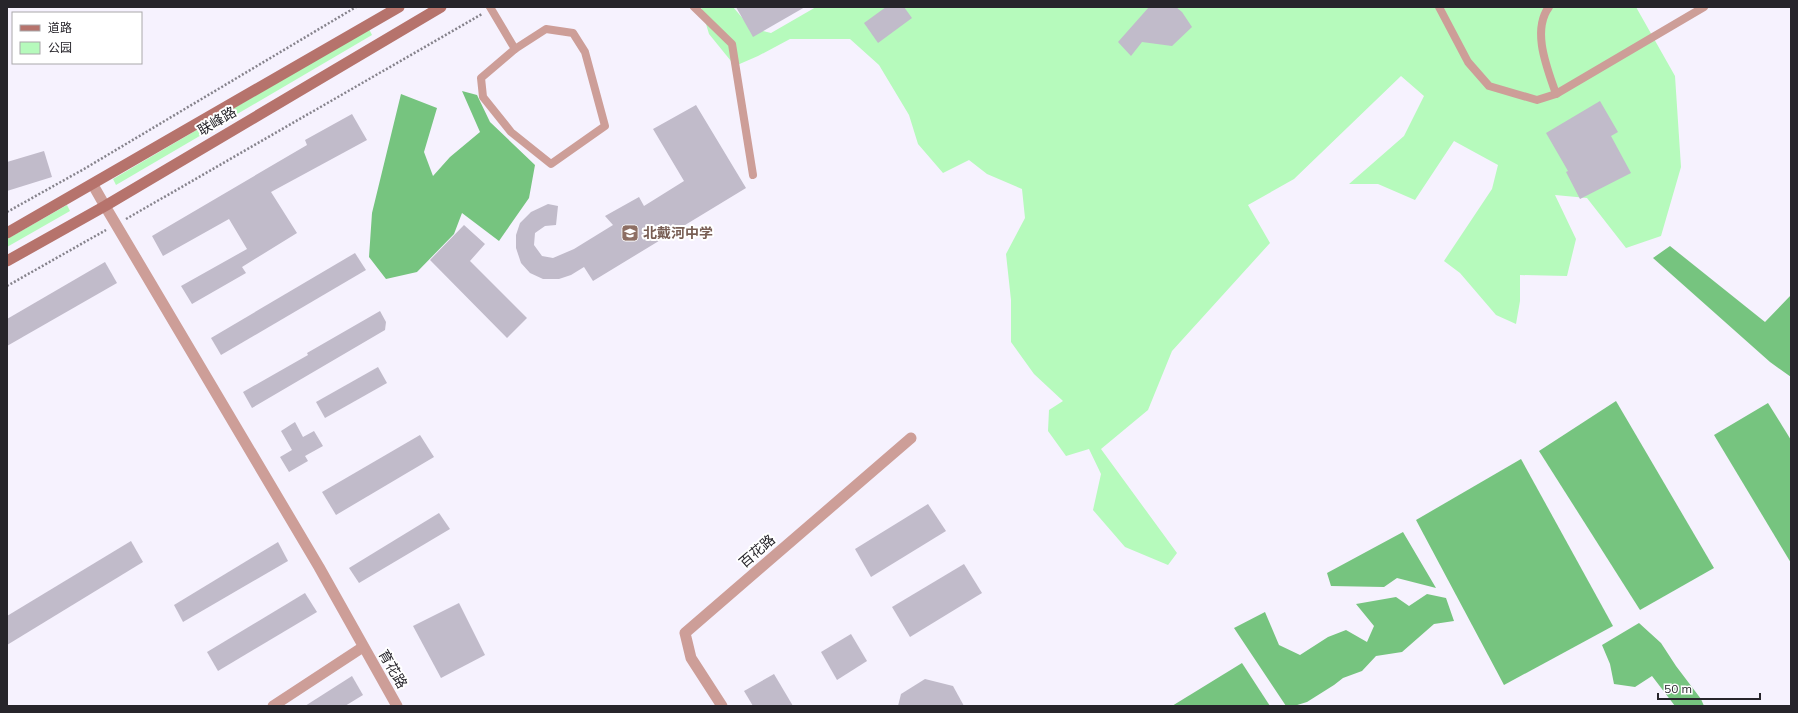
<svg xmlns="http://www.w3.org/2000/svg" width="1798" height="713" viewBox="0 0 1798 713" font-family="Mulish,'Noto Sans SC',sans-serif">
  <style>
    .green { fill: #b6fabc }
    .forest { fill: #76c47f }
    .building { fill: #c1bbca }
    .lines { fill: none; stroke-linecap: round; stroke-linejoin: round }
    .path { stroke: #86838c; stroke-width: 2.5; stroke-dasharray: 2 2; stroke-linecap: butt }
    .service { stroke: #cd9e98; stroke-width: 8 }
    .minor { stroke: #cd9e98; stroke-width: 11 }
    .tertiary { stroke: #cd9e98; stroke-width: 11 }
    .secondary { stroke: #b6736c; stroke-width: 11 }
    .labels { text-anchor: middle; dominant-baseline: central; stroke-width: 4; stroke-linejoin: round; paint-order: stroke }
    .street-label { font-size: 14px; fill: #27252b; stroke: #fff }
    .education-label { font-size: 14px; font-weight: bold; fill: #785e54; stroke: #fff; text-anchor: start }
  </style>
  <rect width="100%" height="100%" fill="#f6f2fe"/>
  <g class="green">
    <path d="M701 7H733L751 28 771 33 816 7H1636L1675 76 1681 167 1661 236 1626 248 1587 198 1555 195 1576 239 1567 276 1520 275V301L1516 324 1496 315 1460 273 1444 261 1492 189 1498 165 1454 141 1415 200 1378 184H1349L1404 136 1424 96 1401 76 1294 179 1248 205 1270 243 1172 351 1148 410 1101 449 1177 553 1168 565 1125 547 1093 510 1101 474 1089 449 1066 456 1048 431 1049 410 1063 401 1034 374 1011 342V300L1006 254 1025 218 1022 189 987 174 969 160 943 173 918 144 909 115 879 65 850 39H790L758 56 735 66 709 34Z"/>
    <path d="M369 29 372 35 116 185 113 179Z"/>
    <path d="M67 205 70 211 7 247V239Z"/>
  </g>
  <g class="forest">
    <path d="M462 91 477 95 490 122 535 165 529 198 499 241 462 213 454 234 417 272 386 279 369 257 372 213 401 94 437 108 424 152 433 176 450 157 480 132Z"/>
    <path d="M1670 246 1765 322 1791 295V377L1770 362 1653 258Z"/>
    <path d="M1616 401 1714 568 1640 610 1539 451Z"/>
    <path d="M1768 403 1791 440V563L1714 435Z"/>
    <path d="M1521 459 1613 626 1504 685 1416 520Z"/>
    <path d="M1403 532 1436 588 1397 578 1384 587 1331 586 1327 573Z"/>
    <path d="M1427 594 1446 598 1454 621 1434 624 1402 652 1376 656 1362 671 1343 678 1334 685 1307 702 1294 706H1286L1234 628 1265 612 1279 645 1300 655 1328 637 1346 630 1367 642 1374 626 1356 604 1396 597 1409 606Z"/>
    <path d="M1639 623 1661 643 1676 666 1701 699 1704 706H1675L1652 676 1635 687 1614 684 1610 664 1602 645Z"/>
    <path d="M1242 663 1270 706H1172Z"/>
  </g>
  <g class="building">
    <path d="M736 7H805L753 37Z"/>
    <path d="M886 7H904L912 18 878 43 864 23Z"/>
    <path d="M1149 7H1176L1182 12 1192 27 1172 46 1142 42 1131 56 1118 42Z"/>
    <path d="M1600 101 1618 132 1611 136 1631 173 1580 199 1566 172 1568 171 1546 133Z"/>
    <path d="M696 105 746 188 593 281 584 267 571 275 559 279H543L530 273 521 263 516 248V235L520 223 531 212 548 204 558 206 556 225 545 226 535 233 534 245 542 256 553 258 574 249 613 225 605 216 639 197 644 206 684 181 653 129Z"/>
    <path d="M352 114 367 140 271 192 297 233 242 267 246 273 192 304 181 286 247 249 229 219 163 256 152 236 307 145 305 140Z"/>
    <path d="M44 151 52 177 7 191V162Z"/>
    <path d="M464 225 485 244 470 261 527 318 507 338 430 260Z"/>
    <path d="M355 253 366 270 221 355 211 338Z"/>
    <path d="M105 262 117 283 7 346V319Z"/>
    <path d="M380 311 386 322 385 330 252 408 243 392 308 355 307 353Z"/>
    <path d="M378 367 387 383 325 418 316 402Z"/>
    <path d="M295 422 303 437 314 431 323 446 305 456 308 461 289 472 280 457 292 450 281 431Z"/>
    <path d="M420 435 434 457 336 515 322 492Z"/>
    <path d="M928 504 946 531 871 577 855 549Z"/>
    <path d="M439 513 450 529 359 583 349 568Z"/>
    <path d="M131 541 143 562 7 645V616Z"/>
    <path d="M278 542 288 561 183 622 174 605Z"/>
    <path d="M964 564 982 593 910 637 892 607Z"/>
    <path d="M305 593 317 612 218 671 207 652Z"/>
    <path d="M459 603 485 655 441 678 413 626Z"/>
    <path d="M851 634 867 661 837 680 821 652Z"/>
    <path d="M774 674 793 706H753L744 691Z"/>
    <path d="M352 676 363 695 345 706H305Z"/>
    <path d="M925 679 953 686 964 706H898L901 694Z"/>
  </g>
  <g class="lines">
    <g class="path">
      <path d="M7 212 84 169 356 7"/>
      <path d="M126 219 482 14"/>
      <path d="M7 286 106 230"/>
    </g>
    <g class="service">
      <path d="M490 7 515 49"/>
      <path d="M694 7 732 44 753 175"/>
      <path d="M1439 7 1468 62 1489 86 1537 100 1556 94 1704 7"/>
      <path d="M1549 7C1531 31 1548 70 1556 94"/>
      <path d="M546 29 573 33 585 52 605 126 551 164 511 132 483 97 481 78 515 49Z"/>
    </g>
    <g class="minor">
      <path d="M93 185 105 206"/>
      <path d="M722 706 691 658 685 633 911 438"/>
    </g>
    <g class="tertiary">
      <path d="M105 206 319 567 397 706"/>
      <path d="M273 706 363 647"/>
    </g>
    <g class="secondary">
      <path d="M7 233 399 7"/>
      <path d="M7 261 105 206 441 7"/>
    </g>
  </g>
  <defs>
    <g id="school-square" transform="scale(0.9)"><rect x="-9" y="-9" width="18" height="18" rx="4" fill="#8d6e63" stroke="#fff"/><path d="M0-5L7-2L0 1L-7-2ZM-4 1L0 2.5L4 1V4Q0 6-4 4Z" fill="#fff"/></g>
  </defs>
  <g fill-rule="evenodd">
    <use href="#school-square" x="630" y="233"/>
  </g>
  <g class="labels">
    <g class="street-label">
      <text transform="translate(217 121) rotate(-31)">联峰路</text>
      <text transform="translate(757 551) rotate(-41)">百花路</text>
      <text transform="translate(393 669) rotate(60)">育花路</text>
    </g>
    <g class="education-label">
      <text x="643" y="233">北戴河中学</text>
    </g>
  </g>
  <rect width="1798" height="713" fill="none" stroke="#27252b" stroke-width="16"/>
  <rect x="12" y="12" width="130" height="52" fill="#ffffff" stroke="#a9a8aa"/>
  <rect x="20" y="25" width="20" height="6" fill="#b6736c" stroke="#a9a8aa"/>
  <text x="48" y="32" font-size="12" fill="#27252b">道路</text>
  <rect x="20" y="42" width="20" height="12" fill="#b6fabc" stroke="#a9a8aa"/>
  <text x="48" y="52" font-size="12" fill="#27252b">公园</text>
  <path d="M1658 693v6h102v-6" fill="none" stroke="#27252b" stroke-width="2"/>
  <text x="1664" y="693" font-size="12" fill="#27252b" stroke="#ffffff" stroke-width="3" paint-order="stroke">50 m</text>
</svg>
